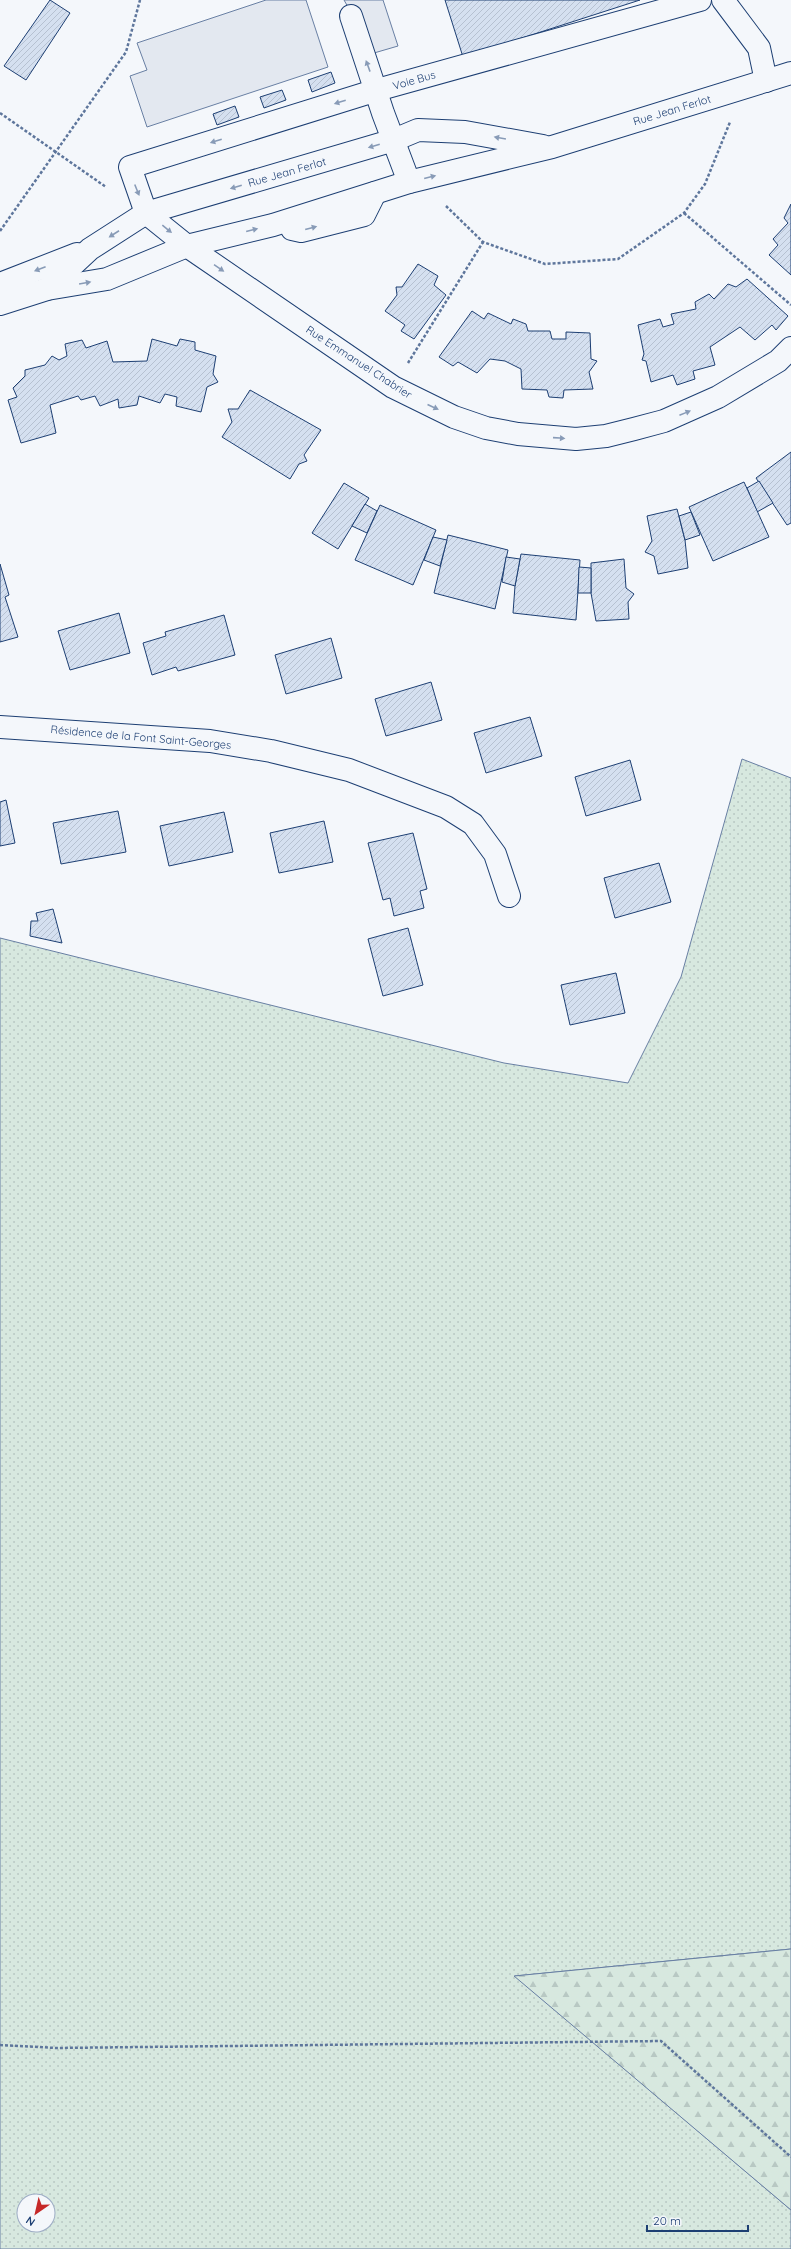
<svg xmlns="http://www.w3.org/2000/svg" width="791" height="2249" viewBox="0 0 791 2249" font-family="Quicksand,sans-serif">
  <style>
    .grass { fill: url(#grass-dots); stroke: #687fa3; fill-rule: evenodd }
    .forest { fill: url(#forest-firs); stroke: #687fa3 }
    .parking { fill: #e3e8f0; stroke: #687fa3 }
    .building { fill: url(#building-hatch); stroke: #1d3f73 }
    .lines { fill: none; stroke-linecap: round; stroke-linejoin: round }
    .minor-casing { stroke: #1d3f73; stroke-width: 24 }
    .path { stroke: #5e769c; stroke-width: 2.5; stroke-dasharray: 3 2; stroke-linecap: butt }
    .minor { stroke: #f4f7fb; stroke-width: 22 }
    .oneway { fill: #889bb7 }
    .labels { text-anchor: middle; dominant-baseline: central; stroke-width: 3; stroke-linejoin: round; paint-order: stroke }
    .street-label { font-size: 11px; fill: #1d3f73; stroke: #f4f7fb }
  </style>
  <defs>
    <pattern id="grass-dots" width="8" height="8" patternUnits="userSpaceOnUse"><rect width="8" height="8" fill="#d7e8df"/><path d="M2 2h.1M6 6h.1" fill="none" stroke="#b8c8c3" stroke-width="1.8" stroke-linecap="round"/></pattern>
    <pattern id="forest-firs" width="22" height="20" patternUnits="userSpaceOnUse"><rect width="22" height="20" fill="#d7e8df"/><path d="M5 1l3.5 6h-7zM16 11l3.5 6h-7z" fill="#b8c8c3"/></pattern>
    <pattern id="building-hatch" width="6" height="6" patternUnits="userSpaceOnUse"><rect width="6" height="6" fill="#d5e0f0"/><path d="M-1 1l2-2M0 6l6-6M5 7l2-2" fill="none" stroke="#b6c1d1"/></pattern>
  </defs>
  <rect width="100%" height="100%" fill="#f4f7fb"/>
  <path class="grass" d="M742 759 791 778V1949L515 1976 791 2210V2249H0V938L504 1063 628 1083 681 977ZM24 2201H48V2225H24Z"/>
  <path class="forest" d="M791 1949V2210L514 1976Z"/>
  <g class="parking">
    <path d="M266 0H306L328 67 147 127 130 76 147 70 137 43Z"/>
    <path d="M344 0H383L398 46 374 53Z"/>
  </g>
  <g class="building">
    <path d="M50 0 70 13 26 80 4 66Z"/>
    <path d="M445 0H640L463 57Z"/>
    <path d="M331 72 335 83 312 92 308 80Z"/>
    <path d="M282 90 286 100 264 108 260 97Z"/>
    <path d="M235 106 239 117 217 125 213 114Z"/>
    <path d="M791 204V275L769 255 778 245 773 239 788 223 784 218Z"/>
    <path d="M418 264 438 276 434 285 446 295 414 339 401 331 405 325 385 311 397 295 396 287H402Z"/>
    <path d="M747 279 788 316 776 330 772 325 755 340 740 327 710 347 715 365 693 371 695 379 677 385 673 375 651 382 646 361 642 360 644 354 638 325 660 319 663 327 674 324 671 314 696 309 695 302 709 294 714 299 728 284 736 287Z"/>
    <path d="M472 311 484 319 488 313 511 324 513 319 526 324 528 331H550L552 339H566V332L590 333 591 359 597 361 589 372 593 389 564 390 563 398 549 397 547 390 522 389 521 369 505 361 490 359 477 373 458 362 453 366 439 357Z"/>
    <path d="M152 339 177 346 180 339 195 342V350L216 356 213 374 218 382 207 387 201 412 176 406 177 397 165 394 160 403 139 396 137 405 119 408 118 399 100 406 95 396 81 400 78 396 50 405 56 433 21 443 8 400 17 397 13 388 25 376V370L45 365 52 356 59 360 67 356 65 344 82 340 86 348 107 341 113 362 147 361Z"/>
    <path d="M250 390 321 430 304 455 307 461 299 464 290 479 222 437 232 422 228 409H238Z"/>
    <path d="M791 452V523L787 525 756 478Z"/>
    <path d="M759 481 773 503 757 512 747 488Z"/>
    <path d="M744 482 769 537 713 561 689 507Z"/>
    <path d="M344 483 369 498 338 549 312 533Z"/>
    <path d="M365 504 377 511 367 533 352 526Z"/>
    <path d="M380 505 436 530 413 585 355 560Z"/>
    <path d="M677 509 685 540 688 568 658 574 654 556 645 552 652 541 647 516Z"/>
    <path d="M691 512 700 535 685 540 679 516Z"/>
    <path d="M448 535 508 550 495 609 434 593Z"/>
    <path d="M433 537 447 540 440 566 424 560Z"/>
    <path d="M521 554 580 560 576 620 513 613 515 586Z"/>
    <path d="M506 557 520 559 515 586 502 582Z"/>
    <path d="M624 559 626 588 634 594 628 602 629 619 596 621 591 593V563Z"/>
    <path d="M0 564 9 595 5 597 18 637 0 642Z"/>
    <path d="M579 567 591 568V593H578Z"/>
    <path d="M119 613 130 653 70 670 58 631Z"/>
    <path d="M224 615 235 655 178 671 176 667 152 675 143 643 166 636 165 632Z"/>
    <path d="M331 638 342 678 286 694 275 655Z"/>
    <path d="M431 682 442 720 386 736 375 699Z"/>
    <path d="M530 717 542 756 486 773 474 733Z"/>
    <path d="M630 760 641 800 586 816 575 777Z"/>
    <path d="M6 800 15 843 0 846V802Z"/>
    <path d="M118 811 126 852 61 864 53 823Z"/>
    <path d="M224 812 233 852 169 866 160 826Z"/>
    <path d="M324 821 333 862 279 873 270 833Z"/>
    <path d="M413 833 427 889 420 891 424 908 394 916 390 898 383 900 368 843Z"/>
    <path d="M659 863 671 902 615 918 604 878Z"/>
    <path d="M53 909 62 943 30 936 31 921H38L36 913Z"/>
    <path d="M408 928 423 985 383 996 368 939Z"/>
    <path d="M616 973 625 1013 570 1025 561 985Z"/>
  </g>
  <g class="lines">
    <g class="minor-casing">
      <g id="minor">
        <path d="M700 0 377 90 130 167 146 213 187 246 393 387 454 417 486 428 518 434 576 439 606 436 634 429 664 421 718 397 778 361 791 348"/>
        <path d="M723 0 759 48 766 81"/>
        <path d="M351 16 383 113 409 182"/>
        <path d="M292 229 301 231 364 215 375 193"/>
        <path d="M0 284 77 254"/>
        <path d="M47 289 90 249 146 213 394 140 418 130 465 132 543 146"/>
        <path d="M0 304 47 289 107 279 187 246 273 225 409 182 552 147 791 73"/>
        <path d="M0 727 210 741 271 751 349 770 446 807 473 824 495 854 509 896"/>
      </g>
    </g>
    <g class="path">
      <path d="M0 113 106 187"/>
      <path d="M446 206 483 242 545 264 618 259 684 213 705 184 730 122"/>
      <path d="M684 213 791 305"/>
      <path d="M0 231 126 52 140 0"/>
      <path d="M408 363 483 242"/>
      <path d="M0 2045 57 2048 661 2041 791 2157"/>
    </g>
    <use href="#minor" class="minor"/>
  </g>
  <defs><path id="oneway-solid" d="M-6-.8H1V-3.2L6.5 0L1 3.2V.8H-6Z"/></defs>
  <g class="oneway">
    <use href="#oneway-solid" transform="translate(368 66) rotate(-110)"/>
    <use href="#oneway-solid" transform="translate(340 102) rotate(163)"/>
    <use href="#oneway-solid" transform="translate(500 138) rotate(-170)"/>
    <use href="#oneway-solid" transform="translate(216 141) rotate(163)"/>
    <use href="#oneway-solid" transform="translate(374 146) rotate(164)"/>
    <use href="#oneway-solid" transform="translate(430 177) rotate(-14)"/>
    <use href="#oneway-solid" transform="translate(236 187) rotate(164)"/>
    <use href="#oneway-solid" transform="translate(137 190) rotate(68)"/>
    <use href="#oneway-solid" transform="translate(311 228) rotate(-15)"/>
    <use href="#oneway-solid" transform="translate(167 229) rotate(39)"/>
    <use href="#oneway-solid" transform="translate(252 230) rotate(-14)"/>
    <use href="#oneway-solid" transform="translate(114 234) rotate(147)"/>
    <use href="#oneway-solid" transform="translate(219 268) rotate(34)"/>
    <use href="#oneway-solid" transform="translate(40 269) rotate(159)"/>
    <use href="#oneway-solid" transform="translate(85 283) rotate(-10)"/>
    <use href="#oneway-solid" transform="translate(433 407) rotate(24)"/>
    <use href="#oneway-solid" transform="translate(685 413) rotate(-22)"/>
    <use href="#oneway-solid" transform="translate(559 438) rotate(4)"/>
  </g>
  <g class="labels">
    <g class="street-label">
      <text transform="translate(414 80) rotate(-16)">Voie Bus</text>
      <text transform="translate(672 110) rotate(-17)">Rue Jean Ferlot</text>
      <text transform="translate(287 172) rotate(-16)">Rue Jean Ferlot</text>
      <text transform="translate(359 362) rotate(33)">Rue Emmanuel Chabrier</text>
      <text transform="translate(141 737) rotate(5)">Résidence de la Font Saint-Georges</text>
    </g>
  </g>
  <g transform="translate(36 2213) rotate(214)"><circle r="19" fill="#f4f7fb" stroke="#9eadc5"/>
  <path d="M0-3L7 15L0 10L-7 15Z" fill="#c62828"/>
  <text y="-6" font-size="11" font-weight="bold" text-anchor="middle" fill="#1d3f73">N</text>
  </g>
  <path d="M647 2225v6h101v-6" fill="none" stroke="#1d3f73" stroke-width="2"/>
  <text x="653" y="2225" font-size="12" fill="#1d3f73" stroke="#f4f7fb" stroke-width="3" paint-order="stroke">20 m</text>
</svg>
